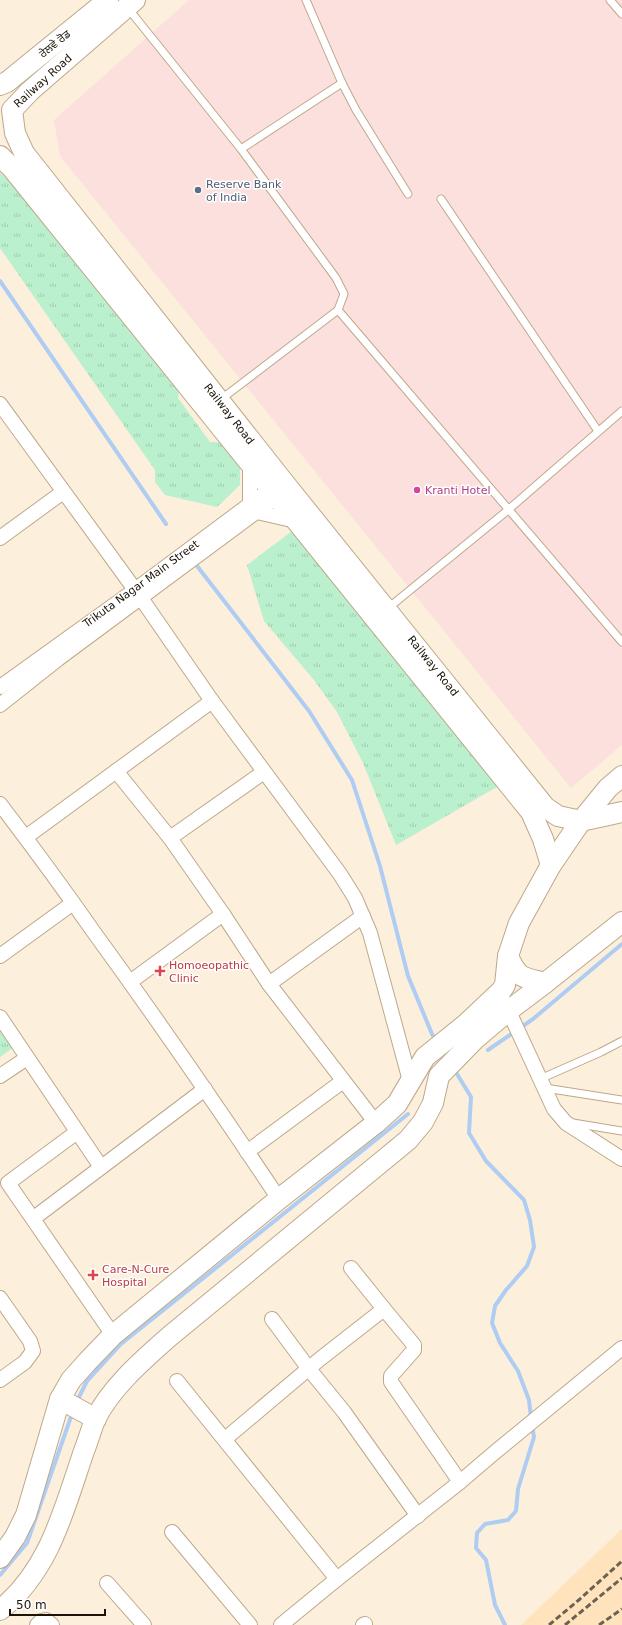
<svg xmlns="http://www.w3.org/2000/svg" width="622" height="1625" viewBox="0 0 622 1625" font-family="'DejaVu Sans','Noto Sans Gurmukhi',sans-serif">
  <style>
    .commercial { fill: #fbe0dd }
    .built { fill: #ffe3bd }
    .park { fill: url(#park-tufts) }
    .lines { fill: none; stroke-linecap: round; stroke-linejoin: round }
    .stream { stroke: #afccf3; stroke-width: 4 }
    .lane-casing { stroke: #bea88a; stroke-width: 9 }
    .street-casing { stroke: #bea88a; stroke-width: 16 }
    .secondary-casing { stroke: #bea88a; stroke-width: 22 }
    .lane { stroke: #fff; stroke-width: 7 }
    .street { stroke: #fff; stroke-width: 14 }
    .secondary { stroke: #fff; stroke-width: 20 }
    .rail { stroke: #6c6254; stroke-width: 3; stroke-dasharray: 6 3; stroke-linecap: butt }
    .service-dot { fill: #5c6f8a; stroke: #fff; stroke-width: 1.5 }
    .hotel-dot { fill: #d1479c; stroke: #fff; stroke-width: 1.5 }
    .health-dot { fill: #e0444e; stroke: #fff; stroke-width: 1.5 }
    .labels { text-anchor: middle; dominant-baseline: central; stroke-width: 3; stroke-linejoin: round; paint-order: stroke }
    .street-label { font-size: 11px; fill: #1b1308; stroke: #fff }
    .service-label { font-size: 11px; fill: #4e5e75; stroke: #fff; text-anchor: start }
    .hotel-label { font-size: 11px; fill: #b23c85; stroke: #fff; text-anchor: start }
    .health-label { font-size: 11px; fill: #be3a42; stroke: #fff; text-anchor: start }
  </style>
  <defs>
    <pattern id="park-tufts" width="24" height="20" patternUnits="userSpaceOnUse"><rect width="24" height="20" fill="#baf0cd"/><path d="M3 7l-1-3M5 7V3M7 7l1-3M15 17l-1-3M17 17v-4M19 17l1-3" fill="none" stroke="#9fcdaf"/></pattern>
  </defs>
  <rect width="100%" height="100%" fill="#fcefdc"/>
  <path class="commercial" d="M189 0H622V745L571 788 60 156 54 120Z"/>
  <path class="built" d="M622 1529V1625H521Z"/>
  <g class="park">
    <path d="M0 172 39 212 180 384 178 398 210 442H227L240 463V485L217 507 165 495 155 482V470L0 248Z"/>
    <path d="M296 528 502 784 396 845 363 763 337 712 314 680 264 621 247 565Z"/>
    <path d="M0 1028 14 1047 0 1057Z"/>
  </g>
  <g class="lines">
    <g class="stream">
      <path d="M0 281 166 524"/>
      <path d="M194 562 309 711 352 780 380 866 408 976 432 1034 436 1041"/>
      <path d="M488 1050 533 1019 622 944"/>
      <path d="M454 1069 471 1097 469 1133 486 1161 524 1200 530 1220 534 1247 527 1266 506 1290 495 1306 492 1323 500 1343 518 1371 529 1400 531 1418"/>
      <path d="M77 1401 87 1381 121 1344 408 1114"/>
      <path d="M0 1575 27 1543 73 1411"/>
      <path d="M505 1625 495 1605 486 1560 476 1548 477 1533 485 1524 508 1520 516 1511 518 1489 534 1437 532 1425"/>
    </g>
    <g class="lane-casing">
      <g id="lane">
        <path d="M306 0 342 83 356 110 408 194"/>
        <path d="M610 0 622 14"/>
        <path d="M127 7 241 149 336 278 344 294 338 310 220 400"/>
        <path d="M241 149 342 83"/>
        <path d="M441 199 598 431"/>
        <path d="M338 310 622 642"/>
        <path d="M387 609 508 510 622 411"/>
        <path d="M540 1079 601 1052 622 1041"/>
        <path d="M545 1088 622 1100"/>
        <path d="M573 1123 622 1131"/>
      </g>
    </g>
    <g class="street-casing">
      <g id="street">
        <path d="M0 404 141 598 212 701 340 874 355 898 370 933 410 1081"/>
        <path d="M250 463V503"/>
        <path d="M257 512 296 521"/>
        <path d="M0 538 63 492"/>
        <path d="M0 687 135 590 277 484"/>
        <path d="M0 705 58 659 283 492"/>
        <path d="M116 771 170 838 223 914 269 984 376 1123"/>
        <path d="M0 804C32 846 63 888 93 931 157 1019 219 1109 279 1199"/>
        <path d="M26 837 212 701"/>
        <path d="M170 838 264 772"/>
        <path d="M0 956 73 903"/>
        <path d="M130 982 223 914"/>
        <path d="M269 984 363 916"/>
        <path d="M505 1003 554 1109 566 1123 622 1159"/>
        <path d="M0 1017 101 1167"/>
        <path d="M0 1076 27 1058"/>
        <path d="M77 1132 8 1183 113 1335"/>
        <path d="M247 1152 343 1081"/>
        <path d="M34 1218 205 1089"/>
        <path d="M0 1298 30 1341 33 1351 25 1362 0 1380"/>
        <path d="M384 1309 414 1345V1350L391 1376V1382L460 1482"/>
        <path d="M272 1319 309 1369 344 1412 418 1516"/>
        <path d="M177 1381 337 1579"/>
        <path d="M225 1439 320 1359 384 1309 351 1268"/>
        <path d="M172 1532 250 1625"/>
        <path d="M107 1583 144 1625"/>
        <path d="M37 1625 41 1621 46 1620 52 1625"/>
        <path d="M281 1625 337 1579 460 1482 494 1453 622 1348"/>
        <path d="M363 1625 365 1624"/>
      </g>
    </g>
    <g class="secondary-casing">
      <g id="secondary">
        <path d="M135 0 30 91 12 110 15 133 24 153 282 480 545 807 558 816 581 821 608 788 622 776"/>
        <path d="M0 85 7 82 108 0"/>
        <path d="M0 156 12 168 531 812 543 839 551 865"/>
        <path d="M508 956C518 979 522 977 545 983L622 922"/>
        <path d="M60 1399 96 1419"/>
        <path d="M0 1558 15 1537 26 1515 60 1399 71 1380 87 1362 113 1335 279 1199 376 1123 397 1104 425 1057 466 1024 501 991 505 985 508 956 519 923 551 865 581 821 622 812"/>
        <path d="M0 1610C50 1570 64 1509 84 1451 88 1441 91 1430 95 1420 110 1388 144 1359 170 1336L408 1140 423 1122 433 1103 439 1076 475 1039 508 1011 545 983"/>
      </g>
    </g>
    <use href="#lane" class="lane"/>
    <use href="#street" class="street"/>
    <use href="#secondary" class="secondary"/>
    <g class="rail">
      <path d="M549 1625 580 1599 622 1561"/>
      <path d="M565 1625 622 1578"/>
      <path d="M599 1625 622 1609"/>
    </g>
  </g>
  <circle class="service-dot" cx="198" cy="190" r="4"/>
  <circle class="hotel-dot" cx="417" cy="490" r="4"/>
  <g class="health-dot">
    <path d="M158 965h4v4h4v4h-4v4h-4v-4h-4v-4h4z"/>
    <path d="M91 1269h4v4h4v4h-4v4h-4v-4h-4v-4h4z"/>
  </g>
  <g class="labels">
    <g class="street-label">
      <text transform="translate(55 44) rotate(-39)">ਰੇਲਵੇ ਰੋਡ</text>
      <text transform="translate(43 81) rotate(-42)">Railway Road</text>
      <text transform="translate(229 414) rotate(52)">Railway Road</text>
      <text transform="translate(141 584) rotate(-36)">Trikuta Nagar Main Street</text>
      <text transform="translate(433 666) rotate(51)">Railway Road</text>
    </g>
    <g class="service-label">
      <text x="206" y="184">Reserve Bank<tspan x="206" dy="13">of India</tspan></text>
    </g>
    <g class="hotel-label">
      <text x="425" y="490">Kranti Hotel</text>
    </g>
    <g class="health-label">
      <text x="169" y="965">Homoeopathic<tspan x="169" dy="13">Clinic</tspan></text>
      <text x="102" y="1269">Care-N-Cure<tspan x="102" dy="13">Hospital</tspan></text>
    </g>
  </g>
  <path d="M10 1609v6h95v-6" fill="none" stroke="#1b1308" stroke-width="2"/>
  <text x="16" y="1609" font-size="12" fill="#1b1308" stroke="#ffffff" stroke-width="3" paint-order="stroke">50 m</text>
</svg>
